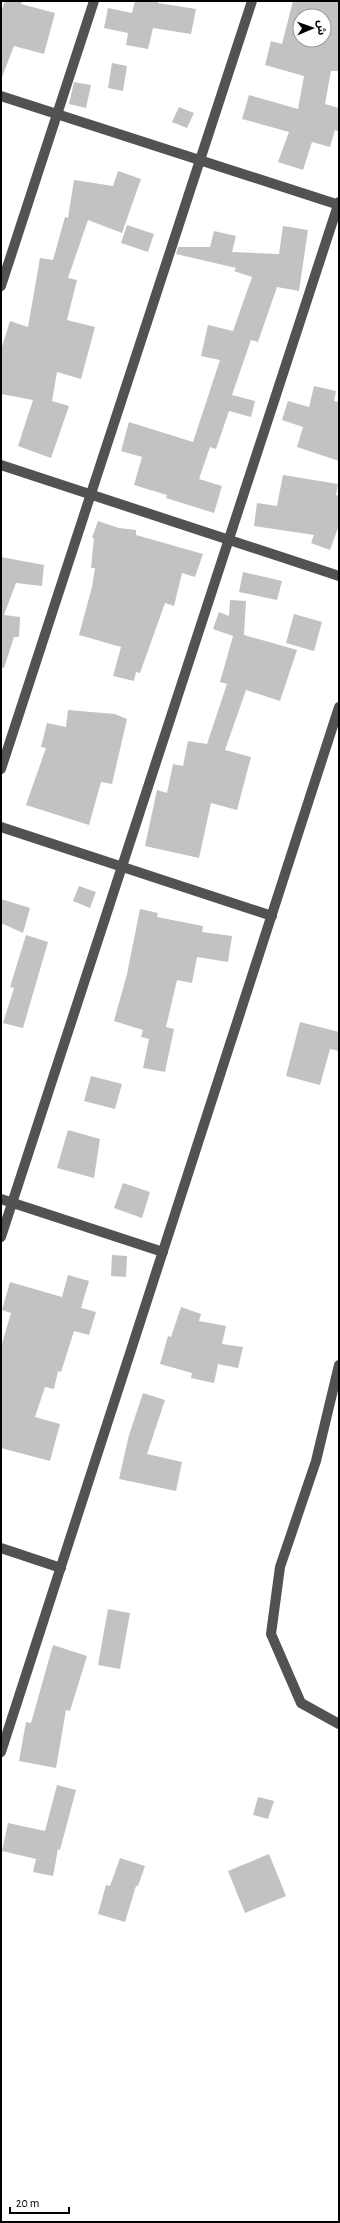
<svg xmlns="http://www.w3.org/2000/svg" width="340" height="2223" viewBox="0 0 340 2223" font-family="'Alegreya Sans','Noto Sans Arabic',sans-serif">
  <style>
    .building { fill: #c2c2c2; fill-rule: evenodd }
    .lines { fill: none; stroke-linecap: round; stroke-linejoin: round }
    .minor { stroke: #525252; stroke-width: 10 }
  </style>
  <rect width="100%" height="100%" fill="#fff"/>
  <g class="building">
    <path d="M5 1H22L21 4 55 13 44 54 14 46 2 77 1 12Z"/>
    <path d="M135 1H158V3L196 9 191 34 153 28 148 49 126 45 128 33 104 28 108 8 132 13Z"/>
    <path d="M293 1H339V71H331L325 104 339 108V132L335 130 330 147 312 142 303 170 278 162 289 132 242 119 249 95 298 109 304 76 265 65 271 41 282 44ZM300 16H324V40H300Z"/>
    <path d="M112 63 127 66 123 91 108 88Z"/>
    <path d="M74 82 91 85 86 108 69 104Z"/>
    <path d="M179 107 194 113 187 128 172 122Z"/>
    <path d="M118 171 141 179 122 233 88 220 68 278 77 280 67 320 95 327 81 379 57 372 52 401 69 406 51 458 18 446 33 400 1 394V350L10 321 28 327 40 258 53 260 65 217 68 218 74 180 113 186Z"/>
    <path d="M127 225 154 234 148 252 121 243Z"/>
    <path d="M283 226 308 230 299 291 277 287 258 342 251 340 232 395 255 401 251 417 229 411 216 449 210 447 199 479 222 486 214 513 166 498 167 495 134 485 142 457 121 451 129 422 193 442 220 360 201 356 208 325 233 331 252 277 234 271 236 268 176 254 178 247H210L214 231 236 236 232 252 279 254Z"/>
    <path d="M314 386 336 391 334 401 339 402V461L297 447 303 427 282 420 288 401 309 407Z"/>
    <path d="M283 475 338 484 336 495 339 496V525L330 550 311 543 314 535 254 526 257 503 277 506Z"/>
    <path d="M98 521 119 528 136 530V535L203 554 195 577 182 573 174 606 165 603 140 673 136 672 134 681 113 676 121 647 79 635 92 587 95 568H91L94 538H92Z"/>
    <path d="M1 557 44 565 42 586 16 583 4 615 20 617 19 637H14L4 668 1 667Z"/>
    <path d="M243 572 282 581 277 600 239 592Z"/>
    <path d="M230 600 246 601 244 635 297 650 280 701 246 690 225 750 251 757 237 810 211 803 199 858 145 846 157 790 167 793 173 764 183 766 188 741 207 744 227 684 220 682 233 636 213 629 219 612 229 616Z"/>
    <path d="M294 614 322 622 314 651 286 643Z"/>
    <path d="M68 710 115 714 127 719 112 784 101 782 89 825 26 805 46 748 41 747 47 723 66 727Z"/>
    <path d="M79 886 96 892 90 908 73 901Z"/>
    <path d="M1 899 30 908 23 933 1 923Z"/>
    <path d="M140 909 158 913 157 917 203 926 202 932 232 936 228 962 197 957 192 983 177 980 166 1027 174 1029 165 1072 143 1068 149 1039 141 1037 143 1030 114 1021 127 974Z"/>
    <path d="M26 935 48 942 23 1028 3 1023 14 988 10 987Z"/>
    <path d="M300 1022 339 1032V1051L330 1049 320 1085 286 1076Z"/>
    <path d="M91 1076 122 1084 115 1109 84 1101Z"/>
    <path d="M68 1130 100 1139 94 1178 57 1168Z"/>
    <path d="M123 1183 150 1192 142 1218 114 1208Z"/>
    <path d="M112 1255 127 1256 126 1277 111 1276Z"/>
    <path d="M68 1275 89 1281 81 1308 96 1312 89 1335 74 1331 61 1372 58 1371 54 1389 45 1387 35 1417 60 1424 50 1461 1 1448V1347L11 1313 2 1310 10 1282 62 1297Z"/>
    <path d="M181 1307 201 1314 199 1321 226 1326 222 1344 243 1347 238 1368 218 1364 214 1383 191 1378 192 1373 160 1364 168 1336 171 1337Z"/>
    <path d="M143 1393 165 1400 147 1454 182 1462 176 1491 119 1479 129 1435Z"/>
    <path d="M108 1609 130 1613 120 1669 98 1665Z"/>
    <path d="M53 1645 87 1656 70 1711 66 1710 56 1768 19 1761 26 1722 31 1723Z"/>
    <path d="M57 1785 76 1790 60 1850 58 1849 53 1876 33 1872 36 1859 2 1851 8 1823 45 1831Z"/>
    <path d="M258 1797 274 1801 268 1819 253 1815Z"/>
    <path d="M269 1854 286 1896 245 1913 228 1871Z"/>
    <path d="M120 1858 145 1866 138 1886H136L125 1922 98 1914 106 1885 110 1886Z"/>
  </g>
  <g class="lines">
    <g class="minor">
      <path d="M1 96 339 205"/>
      <path d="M1 286 94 1"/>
      <path d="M1 465 339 576"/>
      <path d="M1 769 252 1"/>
      <path d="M1 827 272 916"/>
      <path d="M1 1199 163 1252"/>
      <path d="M1 1237 339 202"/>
      <path d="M339 1365 316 1461 280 1567 271 1634 301 1703 339 1724"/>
      <path d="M1 1548 61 1568"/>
      <path d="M1 1752 339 707"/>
    </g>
  </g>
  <rect width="340" height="2223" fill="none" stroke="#000000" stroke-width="4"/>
  <g transform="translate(312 28) rotate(88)"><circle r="19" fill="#ffffff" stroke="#999999"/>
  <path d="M0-3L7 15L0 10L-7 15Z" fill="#000000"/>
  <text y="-6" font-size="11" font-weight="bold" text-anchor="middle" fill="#000000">ش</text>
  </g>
  <path d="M10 2207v6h59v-6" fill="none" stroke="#000000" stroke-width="2"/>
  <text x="16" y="2207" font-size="12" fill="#000000" stroke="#ffffff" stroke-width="3" paint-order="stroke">20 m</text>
</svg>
